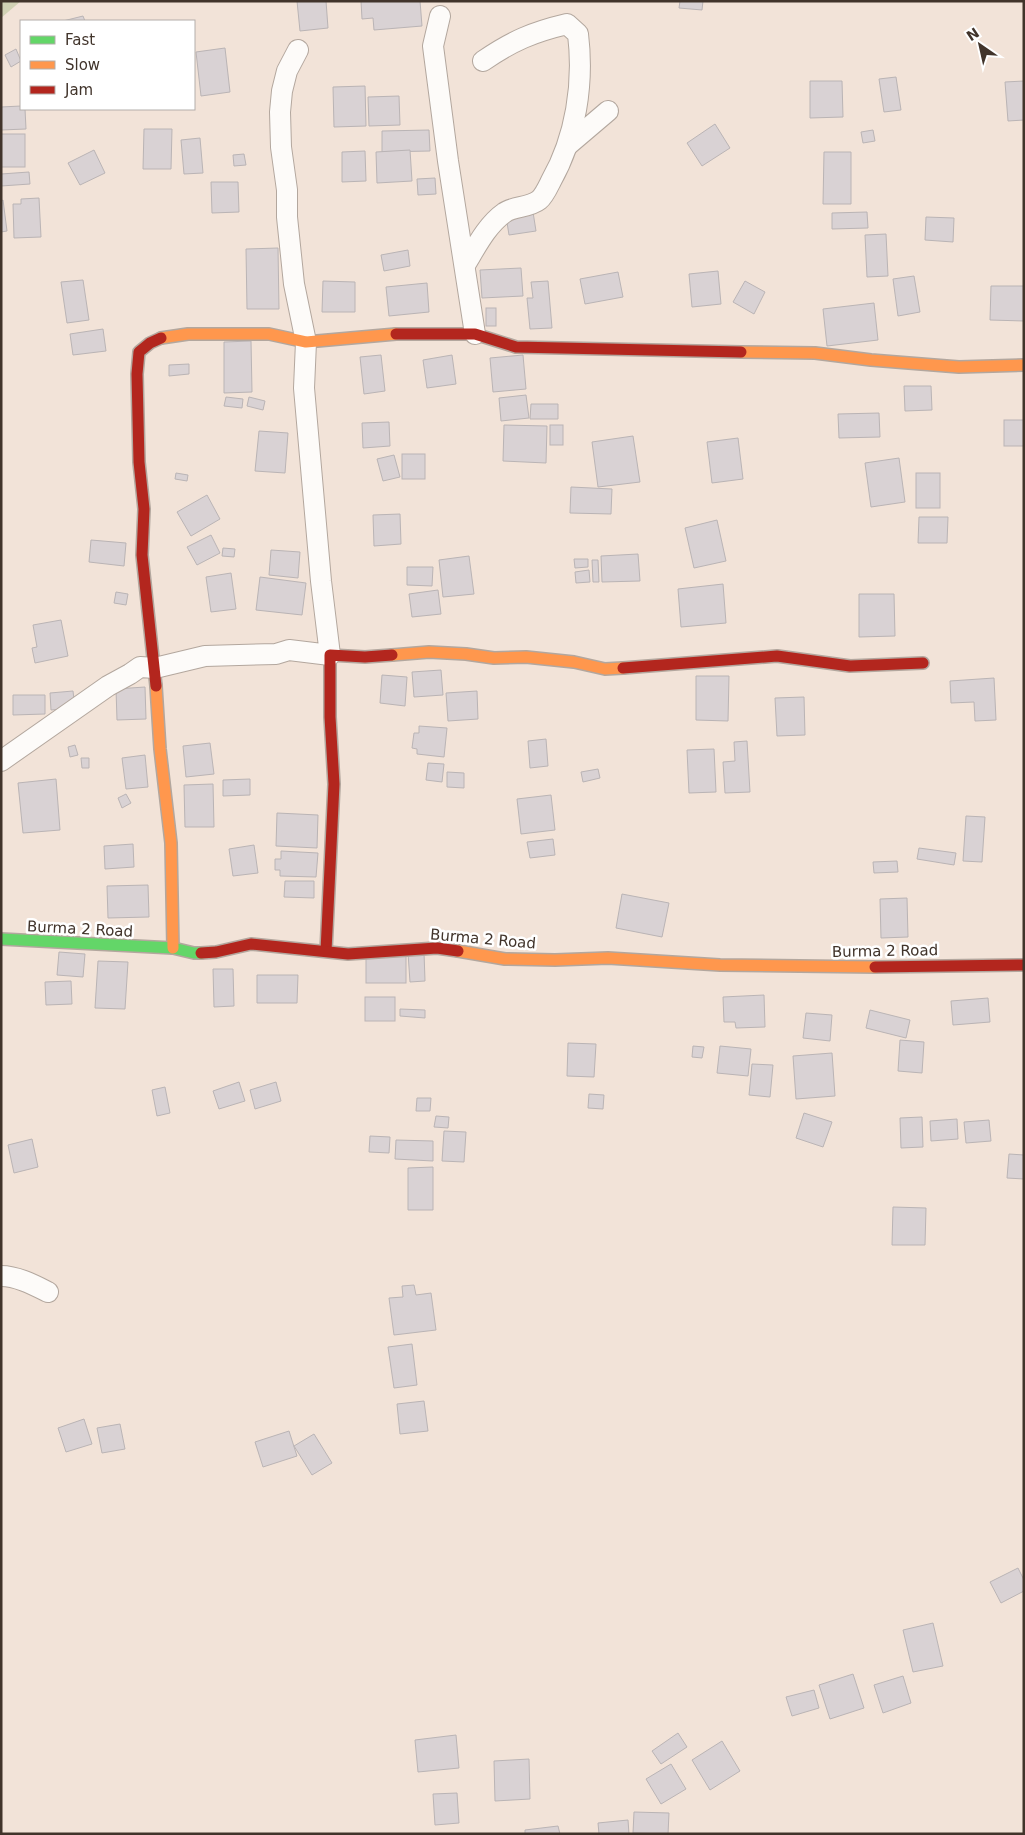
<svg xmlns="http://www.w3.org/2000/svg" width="1025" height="1835" viewBox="0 0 1025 1835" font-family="'DejaVu Sans',sans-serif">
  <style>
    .green { fill: #d1d1b4 }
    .building { fill: #d9d2d4; stroke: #bab4b5 }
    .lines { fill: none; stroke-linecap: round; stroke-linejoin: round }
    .street-casing { stroke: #b3a79e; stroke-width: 22 }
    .fast-casing { stroke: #b3a79e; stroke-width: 14 }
    .slow-casing { stroke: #b3a79e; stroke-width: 14 }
    .jam-casing { stroke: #b3a79e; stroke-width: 14 }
    .street { stroke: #fdfbf9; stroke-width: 20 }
    .fast { stroke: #63d668; stroke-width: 11 }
    .slow { stroke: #ff974d; stroke-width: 11 }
    .jam { stroke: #b3261e; stroke-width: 11 }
    .labels { text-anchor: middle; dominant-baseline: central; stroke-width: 5; stroke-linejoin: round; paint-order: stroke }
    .street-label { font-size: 15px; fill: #41342b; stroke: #fff }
  </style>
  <rect width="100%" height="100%" fill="#f2e3d8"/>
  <path class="green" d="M1 1H21L1 18Z"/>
  <g class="building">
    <path d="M297 1H326L328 28 300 31Z"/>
    <path d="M361 1H420L422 26 374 30 373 18 362 19Z"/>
    <path d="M680 1H703L702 10 679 8Z"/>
    <path d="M83 16 85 21H63Z"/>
    <path d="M225 48 230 92 201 96 196 52Z"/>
    <path d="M16 49 21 61 11 67 5 55Z"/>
    <path d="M896 77 901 110 884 112 879 79Z"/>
    <path d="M810 81H842L843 117 810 118Z"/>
    <path d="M1024 81V120L1008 121 1005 82Z"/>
    <path d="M365 86 366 126 334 127 333 87Z"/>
    <path d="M399 96 400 125 369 126 368 97Z"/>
    <path d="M21 106V109H25L26 129 1 130V107Z"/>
    <path d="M715 124 730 148 702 166 687 143Z"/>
    <path d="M144 129H172L171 169H143Z"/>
    <path d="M429 130 430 151 382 152V131Z"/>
    <path d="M873 130 875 141 863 143 861 132Z"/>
    <rect x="1" y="134" width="24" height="33"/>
    <path d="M200 138 203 173 184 174 181 140Z"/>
    <path d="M94 150 105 173 80 185 68 163Z"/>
    <path d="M410 150 412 181 377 183 376 152Z"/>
    <path d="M365 151 366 181 342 182V152Z"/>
    <path d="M824 152H851V204H823Z"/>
    <path d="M244 154 246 165 234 166 233 155Z"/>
    <path d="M29 172 30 184 1 186V174Z"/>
    <path d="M435 178 436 194 418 195 417 179Z"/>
    <path d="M211 182H238L239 212 212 213Z"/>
    <path d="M39 198 41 237 14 238 13 204H21V199Z"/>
    <path d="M3 200 7 231 1 232V201Z"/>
    <path d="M533 212 536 231 509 235 506 216Z"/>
    <path d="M867 212 868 228 832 229V213Z"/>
    <path d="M926 217 954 218 953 242 925 240Z"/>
    <path d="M886 234 888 276 867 277 865 235Z"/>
    <path d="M278 248 279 309H247L246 249Z"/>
    <path d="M408 250 410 266 384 271 381 255Z"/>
    <path d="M521 268 523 296 482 298 480 270Z"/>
    <path d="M718 271 721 304 692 307 689 274Z"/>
    <path d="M618 272 623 297 585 304 580 279Z"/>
    <path d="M914 276 920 312 898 316 893 279Z"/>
    <path d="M83 280 89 320 67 323 61 282Z"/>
    <path d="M323 281 355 282V312H322Z"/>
    <path d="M548 281 552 328 530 329 527 298H533L531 282Z"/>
    <path d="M745 281 765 292 754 314 733 302Z"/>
    <path d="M427 283 429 312 389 316 386 287Z"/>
    <path d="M991 286H1024V321L990 320Z"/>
    <path d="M874 303 878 340 827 346 823 309Z"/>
    <rect x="486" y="308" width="10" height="18"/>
    <path d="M103 329 106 351 73 355 70 334Z"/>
    <path d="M251 341 252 392 224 393V342Z"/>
    <path d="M381 355 385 391 364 394 360 357Z"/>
    <path d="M452 355 456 384 427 388 423 360Z"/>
    <path d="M523 355 526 389 493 392 490 358Z"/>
    <path d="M189 364V374L169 376V365Z"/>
    <path d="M904 386H931L932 410 905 411Z"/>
    <path d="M526 395 529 418 501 421 499 398Z"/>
    <path d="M226 397 243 399 242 408 224 406Z"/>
    <path d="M249 397 265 401 263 410 247 406Z"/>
    <path d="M531 404H558V419H530Z"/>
    <path d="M879 413 880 437 839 438 838 414Z"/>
    <rect x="1004" y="420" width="20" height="26"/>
    <path d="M389 422 390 446 363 448 362 423Z"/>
    <path d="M504 425 547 426 546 463 503 461Z"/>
    <rect x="550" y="425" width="13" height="20"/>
    <path d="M259 431 288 433 285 473 255 471Z"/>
    <path d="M633 436 640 482 598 487 592 442Z"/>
    <path d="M738 438 743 479 712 483 707 442Z"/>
    <rect x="402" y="454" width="23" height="25"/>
    <path d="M394 455 400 477 383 481 377 459Z"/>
    <path d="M899 458 905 502 871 507 865 463Z"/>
    <path d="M176 473 188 475 187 481 175 479Z"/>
    <rect x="916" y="473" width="24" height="35"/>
    <path d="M571 487 612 489 611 514 570 513Z"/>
    <path d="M207 495 220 519 191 536 177 512Z"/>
    <path d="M400 514 401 544 374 546 373 515Z"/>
    <path d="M919 517H948L947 543H918Z"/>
    <path d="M717 520 726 561 694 568 685 528Z"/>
    <path d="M211 535 220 553 197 565 187 547Z"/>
    <path d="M91 540 126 543 124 566 89 562Z"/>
    <path d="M223 548 235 549 234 557 222 556Z"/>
    <path d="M271 550 300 552 298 578 269 575Z"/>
    <path d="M638 554 640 581 602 582 601 556Z"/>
    <path d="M469 556 474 594 443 597 439 560Z"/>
    <path d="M574 559H588V567L575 568Z"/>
    <path d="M592 560H598L599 582H593Z"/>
    <path d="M407 567H433L432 586 407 585Z"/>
    <path d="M589 570 590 582 576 583 575 572Z"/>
    <path d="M231 573 236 609 211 612 206 577Z"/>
    <path d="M260 577 306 583 302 615 256 610Z"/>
    <path d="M723 584 726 623 681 627 678 589Z"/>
    <path d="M438 590 441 614 412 617 409 594Z"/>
    <path d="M116 592 128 594 126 605 114 603Z"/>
    <path d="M859 594H894L895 636 859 637Z"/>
    <path d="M61 620 68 656 35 663 32 648 37 647 33 625Z"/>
    <path d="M441 670 443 695 414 697 412 672Z"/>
    <path d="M382 675 407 677 405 706 380 703Z"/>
    <path d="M696 676H729L728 721 696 720Z"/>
    <path d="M994 678 996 720 975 721 974 702 951 703 950 681Z"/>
    <path d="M145 687 146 719 117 720 116 689Z"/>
    <path d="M73 691 75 708 51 710 50 693Z"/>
    <path d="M477 691 478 719 448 721 446 693Z"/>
    <path d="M13 695H45V714L13 715Z"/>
    <path d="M804 697 805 735 777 736 775 698Z"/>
    <path d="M419 726 447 728 444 757 417 754V749L412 748 414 733H419Z"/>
    <path d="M546 739 548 766 530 768 528 741Z"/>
    <path d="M747 741 750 792 725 793 723 762 735 761 734 742Z"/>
    <path d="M210 743 214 774 186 777 183 746Z"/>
    <path d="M75 745 78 755 70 757 68 747Z"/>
    <path d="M714 749 716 792 689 793 687 750Z"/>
    <path d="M145 755 148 787 126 789 122 758Z"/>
    <path d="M81 758H89V768H82Z"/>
    <path d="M428 763 444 764 442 782 426 780Z"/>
    <path d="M598 769 600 778 583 782 581 772Z"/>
    <path d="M447 772 464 773V788L447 787Z"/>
    <path d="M56 779 60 830 23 833 18 783Z"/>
    <path d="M250 779V795L223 796V780Z"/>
    <path d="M213 784 214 827H185L184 785Z"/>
    <path d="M126 794 131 803 122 808 118 798Z"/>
    <path d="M551 795 555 830 521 834 517 799Z"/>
    <path d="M277 813 318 815 317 848 276 846Z"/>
    <path d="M966 816 985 817 982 862 963 861Z"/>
    <path d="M553 839 555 855 530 858 527 842Z"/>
    <path d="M133 844 134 867 105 869 104 846Z"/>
    <path d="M254 845 258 873 233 876 229 849Z"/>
    <path d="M919 848 956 853 954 865 917 859Z"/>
    <path d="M281 851 318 853 316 877 280 876V870H275V859H281Z"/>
    <path d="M897 861 898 872 874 873 873 862Z"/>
    <path d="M285 881H314V898L284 897Z"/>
    <path d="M148 885 149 917 108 918 107 886Z"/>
    <path d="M622 894 669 903 662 937 616 928Z"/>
    <path d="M907 898 908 937 881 938 880 899Z"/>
    <path d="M59 952 85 954 83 977 57 975Z"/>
    <path d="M424 952 425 981 410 982 408 953Z"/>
    <rect x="366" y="956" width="40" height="27"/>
    <path d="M98 961 128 962 125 1009 95 1008Z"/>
    <path d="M213 969H233L234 1006 214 1007Z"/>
    <path d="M257 975H298L297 1003H257Z"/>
    <path d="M71 981 72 1004 46 1005 45 982Z"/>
    <path d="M764 995 765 1027 736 1028 735 1022H724L723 997Z"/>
    <rect x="365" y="997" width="30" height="24"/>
    <path d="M988 998 990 1022 953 1025 951 1001Z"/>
    <path d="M400 1009 425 1010V1018L400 1016Z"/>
    <path d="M870 1010 910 1020 906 1038 866 1028Z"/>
    <path d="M806 1013 832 1015 830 1041 803 1038Z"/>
    <path d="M900 1040 924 1042 922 1073 898 1071Z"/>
    <path d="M568 1043 596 1044 594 1077 567 1076Z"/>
    <path d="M693 1046 704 1047 702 1058 692 1057Z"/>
    <path d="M720 1046 751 1049 748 1076 717 1073Z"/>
    <path d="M832 1053 835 1096 796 1099 793 1056Z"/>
    <path d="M752 1064 773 1065 770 1097 749 1095Z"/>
    <path d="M239 1082 245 1101 219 1109 213 1091Z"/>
    <path d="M276 1082 281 1101 255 1109 250 1090Z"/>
    <path d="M165 1087 170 1113 157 1116 152 1090Z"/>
    <path d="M589 1094 604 1095 603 1109 588 1108Z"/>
    <path d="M417 1098H431L430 1111H416Z"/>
    <path d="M804 1113 832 1122 823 1147 796 1138Z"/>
    <path d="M436 1116 449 1117 448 1128 434 1127Z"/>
    <path d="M922 1117 923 1147 901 1148 900 1118Z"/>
    <path d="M957 1119 958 1139 931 1141 930 1121Z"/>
    <path d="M989 1120 991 1141 966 1143 964 1122Z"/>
    <path d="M444 1131 466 1132 464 1162 442 1161Z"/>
    <path d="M370 1136 390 1137 389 1153 369 1152Z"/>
    <path d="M32 1139 38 1167 14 1173 8 1145Z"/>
    <path d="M396 1140 433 1141V1161L395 1159Z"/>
    <path d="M1009 1154 1024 1155V1179L1007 1178Z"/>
    <path d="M433 1167V1210H408V1168Z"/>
    <path d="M893 1207 926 1208 925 1245H892Z"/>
    <path d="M414 1285 416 1295 431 1293 436 1330 394 1335 389 1298 403 1297 402 1286Z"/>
    <path d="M412 1344 417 1385 394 1388 388 1347Z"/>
    <path d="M424 1401 428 1431 400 1434 397 1404Z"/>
    <path d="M84 1419 92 1444 66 1452 58 1428Z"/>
    <path d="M120 1424 125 1449 102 1453 97 1428Z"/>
    <path d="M289 1431 297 1456 263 1467 255 1442Z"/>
    <path d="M314 1434 332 1463 312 1475 294 1446Z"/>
    <path d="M1018 1568 1024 1580V1591L1001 1603 990 1582Z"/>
    <path d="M933 1623 943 1666 913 1672 903 1630Z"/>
    <path d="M853 1674 864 1708 830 1719 819 1685Z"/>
    <path d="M903 1676 911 1703 883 1713 874 1685Z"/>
    <path d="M814 1690 819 1708 792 1716 786 1697Z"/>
    <path d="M678 1733 687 1747 661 1764 652 1751Z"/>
    <path d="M456 1735 459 1768 418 1772 415 1740Z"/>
    <path d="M722 1741 740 1771 710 1790 692 1760Z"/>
    <path d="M529 1759 530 1799 495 1801 494 1761Z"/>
    <path d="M671 1764 686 1789 661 1804 646 1779Z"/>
    <path d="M457 1793 459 1823 435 1825 433 1794Z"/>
    <path d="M634 1812 669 1813 668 1834 633 1833Z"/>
    <path d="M628 1820 629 1834H599L598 1823Z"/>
    <path d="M558 1826 560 1834H525V1830Z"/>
  </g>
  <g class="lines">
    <g class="street-casing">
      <g id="street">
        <path d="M440 16 433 46 448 161 475 334"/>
        <path d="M568 145 608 111"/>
        <path d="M465 265C476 247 487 225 504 213 513 206 529 208 539 200 544 196 548 187 551 181 576 137 584 83 578 34L567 24C533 32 512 41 483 61"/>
        <path d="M1 761 108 686 130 674 140 667 155 668 205 656 276 654 289 650 330 655 321 581 304 388 306 342 294 284 287 217V190L281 147 280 112 282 91 287 71 298 50"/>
        <path d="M1 1276C17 1276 34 1285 48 1292"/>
      </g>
    </g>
    <g class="fast-casing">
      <path id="fast" d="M1 939 173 948 194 953H201"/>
    </g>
    <g class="slow-casing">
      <g id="slow">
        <path d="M161 338 188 334H269L306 342 396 334"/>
        <path d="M741 352 815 353 871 360 959 367 1024 365"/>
        <path d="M392 655 429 652 466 654 494 658 526 657 574 662 605 669 623 668"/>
        <path d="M156 686 160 749 171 843 173 948"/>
        <path d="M458 951 505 959 555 960 608 958 720 965 875 967"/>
      </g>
    </g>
    <g class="jam-casing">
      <g id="jam">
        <path d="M396 334H475L516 347 741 352"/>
        <path d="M623 668 777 656 850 666 923 663"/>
        <path d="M156 686 142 555 144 509 139 462 137 374 139 352 150 343 161 338"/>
        <path d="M326 951 334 784 330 717V655L365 657 392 655"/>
        <path d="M201 953 216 952 251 944 348 954 437 948 458 951"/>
        <path d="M875 967 1024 965"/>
      </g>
    </g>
    <use href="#street" class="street"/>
    <use href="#fast" class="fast"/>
    <use href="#slow" class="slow"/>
    <use href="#jam" class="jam"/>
  </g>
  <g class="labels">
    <g class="street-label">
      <text transform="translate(80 929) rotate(3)">Burma 2 Road</text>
      <text transform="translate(483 939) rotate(5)">Burma 2 Road</text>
      <text transform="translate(885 951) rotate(-1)">Burma 2 Road</text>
    </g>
  </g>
  <rect width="1025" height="1835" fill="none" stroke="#41342b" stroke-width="5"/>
  <rect x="20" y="20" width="175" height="90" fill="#ffffff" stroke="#b3aeaa"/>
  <rect x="30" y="36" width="25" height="8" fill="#63d668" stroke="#b3aeaa"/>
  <text x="65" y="45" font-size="15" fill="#41342b">Fast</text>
  <rect x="30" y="61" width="25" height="8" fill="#ff974d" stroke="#b3aeaa"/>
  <text x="65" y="70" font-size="15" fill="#41342b">Slow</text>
  <rect x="30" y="86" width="25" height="8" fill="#b3261e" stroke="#b3aeaa"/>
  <text x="65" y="95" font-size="15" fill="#41342b">Jam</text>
  <g transform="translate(980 45) rotate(326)" stroke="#ffffff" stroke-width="4" paint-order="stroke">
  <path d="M0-4L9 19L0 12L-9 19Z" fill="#41342b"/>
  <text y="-8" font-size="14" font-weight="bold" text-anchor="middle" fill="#41342b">N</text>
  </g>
</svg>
